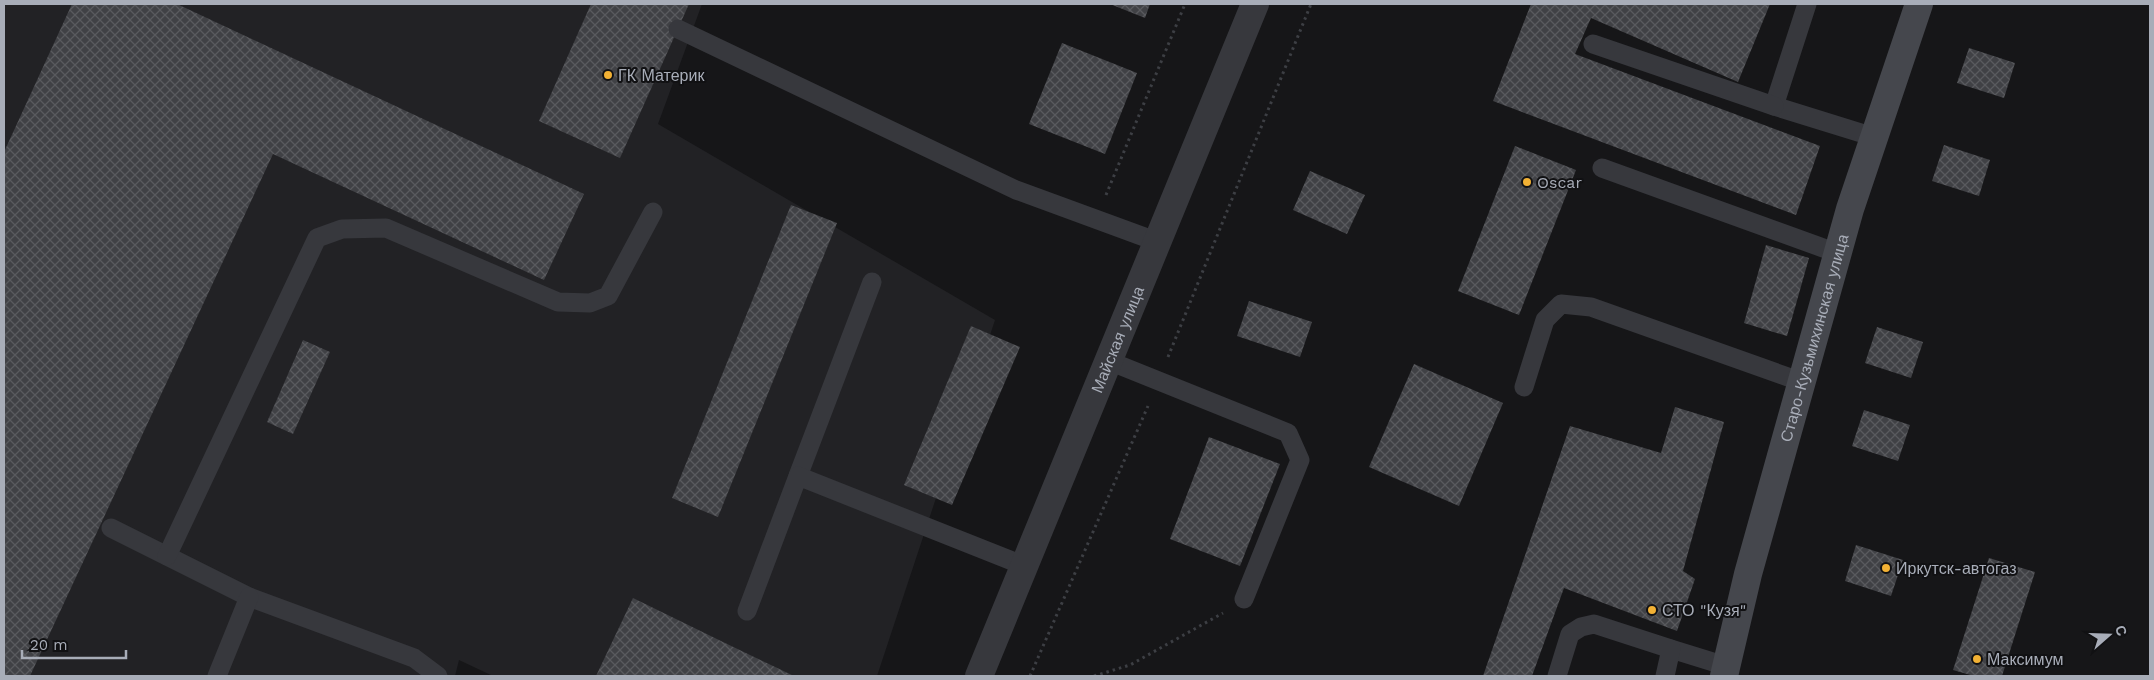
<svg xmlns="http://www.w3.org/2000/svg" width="2154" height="680" viewBox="0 0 2154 680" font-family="'Work Sans',sans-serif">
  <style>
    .built { fill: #222225 }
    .building { fill: url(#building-cross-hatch) }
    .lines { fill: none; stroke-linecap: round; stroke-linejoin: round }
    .path { stroke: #3d3f44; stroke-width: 3; stroke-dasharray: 2.5 4; stroke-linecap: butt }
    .service { stroke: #37383d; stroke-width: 19 }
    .minor { stroke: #37383d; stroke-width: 28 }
    .secondary { stroke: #45474d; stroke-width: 28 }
    .poi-dot { fill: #f2b134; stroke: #111113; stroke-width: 2 }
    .labels { text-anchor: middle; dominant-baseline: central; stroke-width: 4; stroke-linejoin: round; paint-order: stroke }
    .poi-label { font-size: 16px; fill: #a8adb8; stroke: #111113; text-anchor: start }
    .street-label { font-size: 16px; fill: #a8adb8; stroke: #111113 }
  </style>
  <defs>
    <pattern id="building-cross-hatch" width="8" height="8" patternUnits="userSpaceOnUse" patternTransform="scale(1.25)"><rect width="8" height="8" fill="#404145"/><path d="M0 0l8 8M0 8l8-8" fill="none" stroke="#595a5e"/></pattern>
  </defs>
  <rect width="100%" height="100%" fill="#161618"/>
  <path class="built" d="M4 4H702L658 124 995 320 877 676H493L459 660 455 676H4Z"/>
  <g class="building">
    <path d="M72 4H177L584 194 544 280 273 154 30 676H4V152Z"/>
    <path d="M591 4H689L620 158 539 121Z"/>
    <path d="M1110 4H1150L1145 18Z"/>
    <path d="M1531 4H1770L1738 82 1591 18 1575 54 1820 146 1796 215 1493 101Z"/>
    <path d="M1062 43 1137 73 1105 154 1029 124Z"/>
    <path d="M1969 48 2015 63 2004 98 1957 83Z"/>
    <path d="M1944 145 1990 160 1979 196 1932 181Z"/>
    <path d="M1515 146 1576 170 1519 315 1458 291Z"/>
    <path d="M1310 171 1365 195 1347 234 1293 210Z"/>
    <path d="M791 205 837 223 718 517 672 498Z"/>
    <path d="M1766 245 1809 258 1787 336 1744 323Z"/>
    <path d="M1249 301 1312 322 1300 357 1237 336Z"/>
    <path d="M971 326 1020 347 952 505 904 485Z"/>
    <path d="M1877 327 1923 342 1911 378 1865 363Z"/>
    <path d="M303 340 330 352 293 434 267 422Z"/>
    <path d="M1414 364 1503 403 1459 506 1369 467Z"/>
    <path d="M1675 407 1724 422 1683 571 1695 579 1677 631 1564 588 1532 676H1483L1570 426 1661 453Z"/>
    <path d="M1864 410 1910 425 1898 461 1852 446Z"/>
    <path d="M1209 437 1280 464 1240 566 1170 539Z"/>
    <path d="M1856 545 1903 560 1891 596 1845 581Z"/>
    <path d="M1989 558 2035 572 2002 676H1974L1953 670Z"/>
    <path d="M633 598 723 642 794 676H596Z"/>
  </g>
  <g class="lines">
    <g class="path">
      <path d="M1106 195 1185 4"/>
      <path d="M1168 357 1311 4"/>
      <path d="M1030 676 1148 406"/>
      <path d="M1094 676 1130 665 1223 613"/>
    </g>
    <g class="service">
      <path d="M1807 4 1774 106 1874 137"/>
      <path d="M678 29 1016 190 1158 242"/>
      <path d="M1593 44 1774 106"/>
      <path d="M1602 168 1837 253"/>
      <path d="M1109 361 1288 433 1300 460 1244 599"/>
      <path d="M1524 387 1545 320 1561 304 1591 307 1802 382"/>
      <path d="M798 476 872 282"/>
      <path d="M111 528 249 597 414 658 438 676"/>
      <path d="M167 556 317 238 342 229 386 228 558 302 590 303 608 296 653 212"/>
      <path d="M747 611 798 476 1025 566"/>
      <path d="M1671 649 1726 666"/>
      <path d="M217 676 249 597"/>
      <path d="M1557 676 1570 634 1581 627 1594 624 1671 649 1665 676"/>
    </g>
    <path class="minor" id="s1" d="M979 676 1255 4"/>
    <path class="secondary" id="s2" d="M1724 676 1748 574 1850 209 1919 4"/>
  </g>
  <g class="poi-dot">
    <circle cx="608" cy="75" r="5"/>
    <circle cx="1527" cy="182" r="5"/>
    <circle cx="1886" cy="568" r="5"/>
    <circle cx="1652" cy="610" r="5"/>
    <circle cx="1977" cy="659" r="5"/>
  </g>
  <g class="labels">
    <g class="poi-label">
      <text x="618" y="75">ГК Материк</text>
      <text x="1537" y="182">Oscar</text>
      <text x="1896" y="568">Иркутск-автогаз</text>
      <text x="1662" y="610">СТО "Кузя"</text>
      <text x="1987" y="659">Максимум</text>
    </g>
    <g class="street-label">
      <text stroke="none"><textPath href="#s2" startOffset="350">Старо-Кузьмихинская улица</textPath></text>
      <text stroke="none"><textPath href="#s1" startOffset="364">Майская улица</textPath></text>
    </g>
  </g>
  <rect width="2154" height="680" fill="none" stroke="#a8adb8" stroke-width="10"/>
  <g transform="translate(2109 635) rotate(70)" stroke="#111113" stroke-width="4" paint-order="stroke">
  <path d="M0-4L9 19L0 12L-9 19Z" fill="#a8adb8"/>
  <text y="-8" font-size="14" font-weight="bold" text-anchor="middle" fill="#a8adb8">С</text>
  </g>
  <path d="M22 650v8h104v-8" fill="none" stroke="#a8adb8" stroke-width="2.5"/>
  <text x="30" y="650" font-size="15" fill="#a8adb8" stroke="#111113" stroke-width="4" paint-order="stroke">20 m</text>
</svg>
